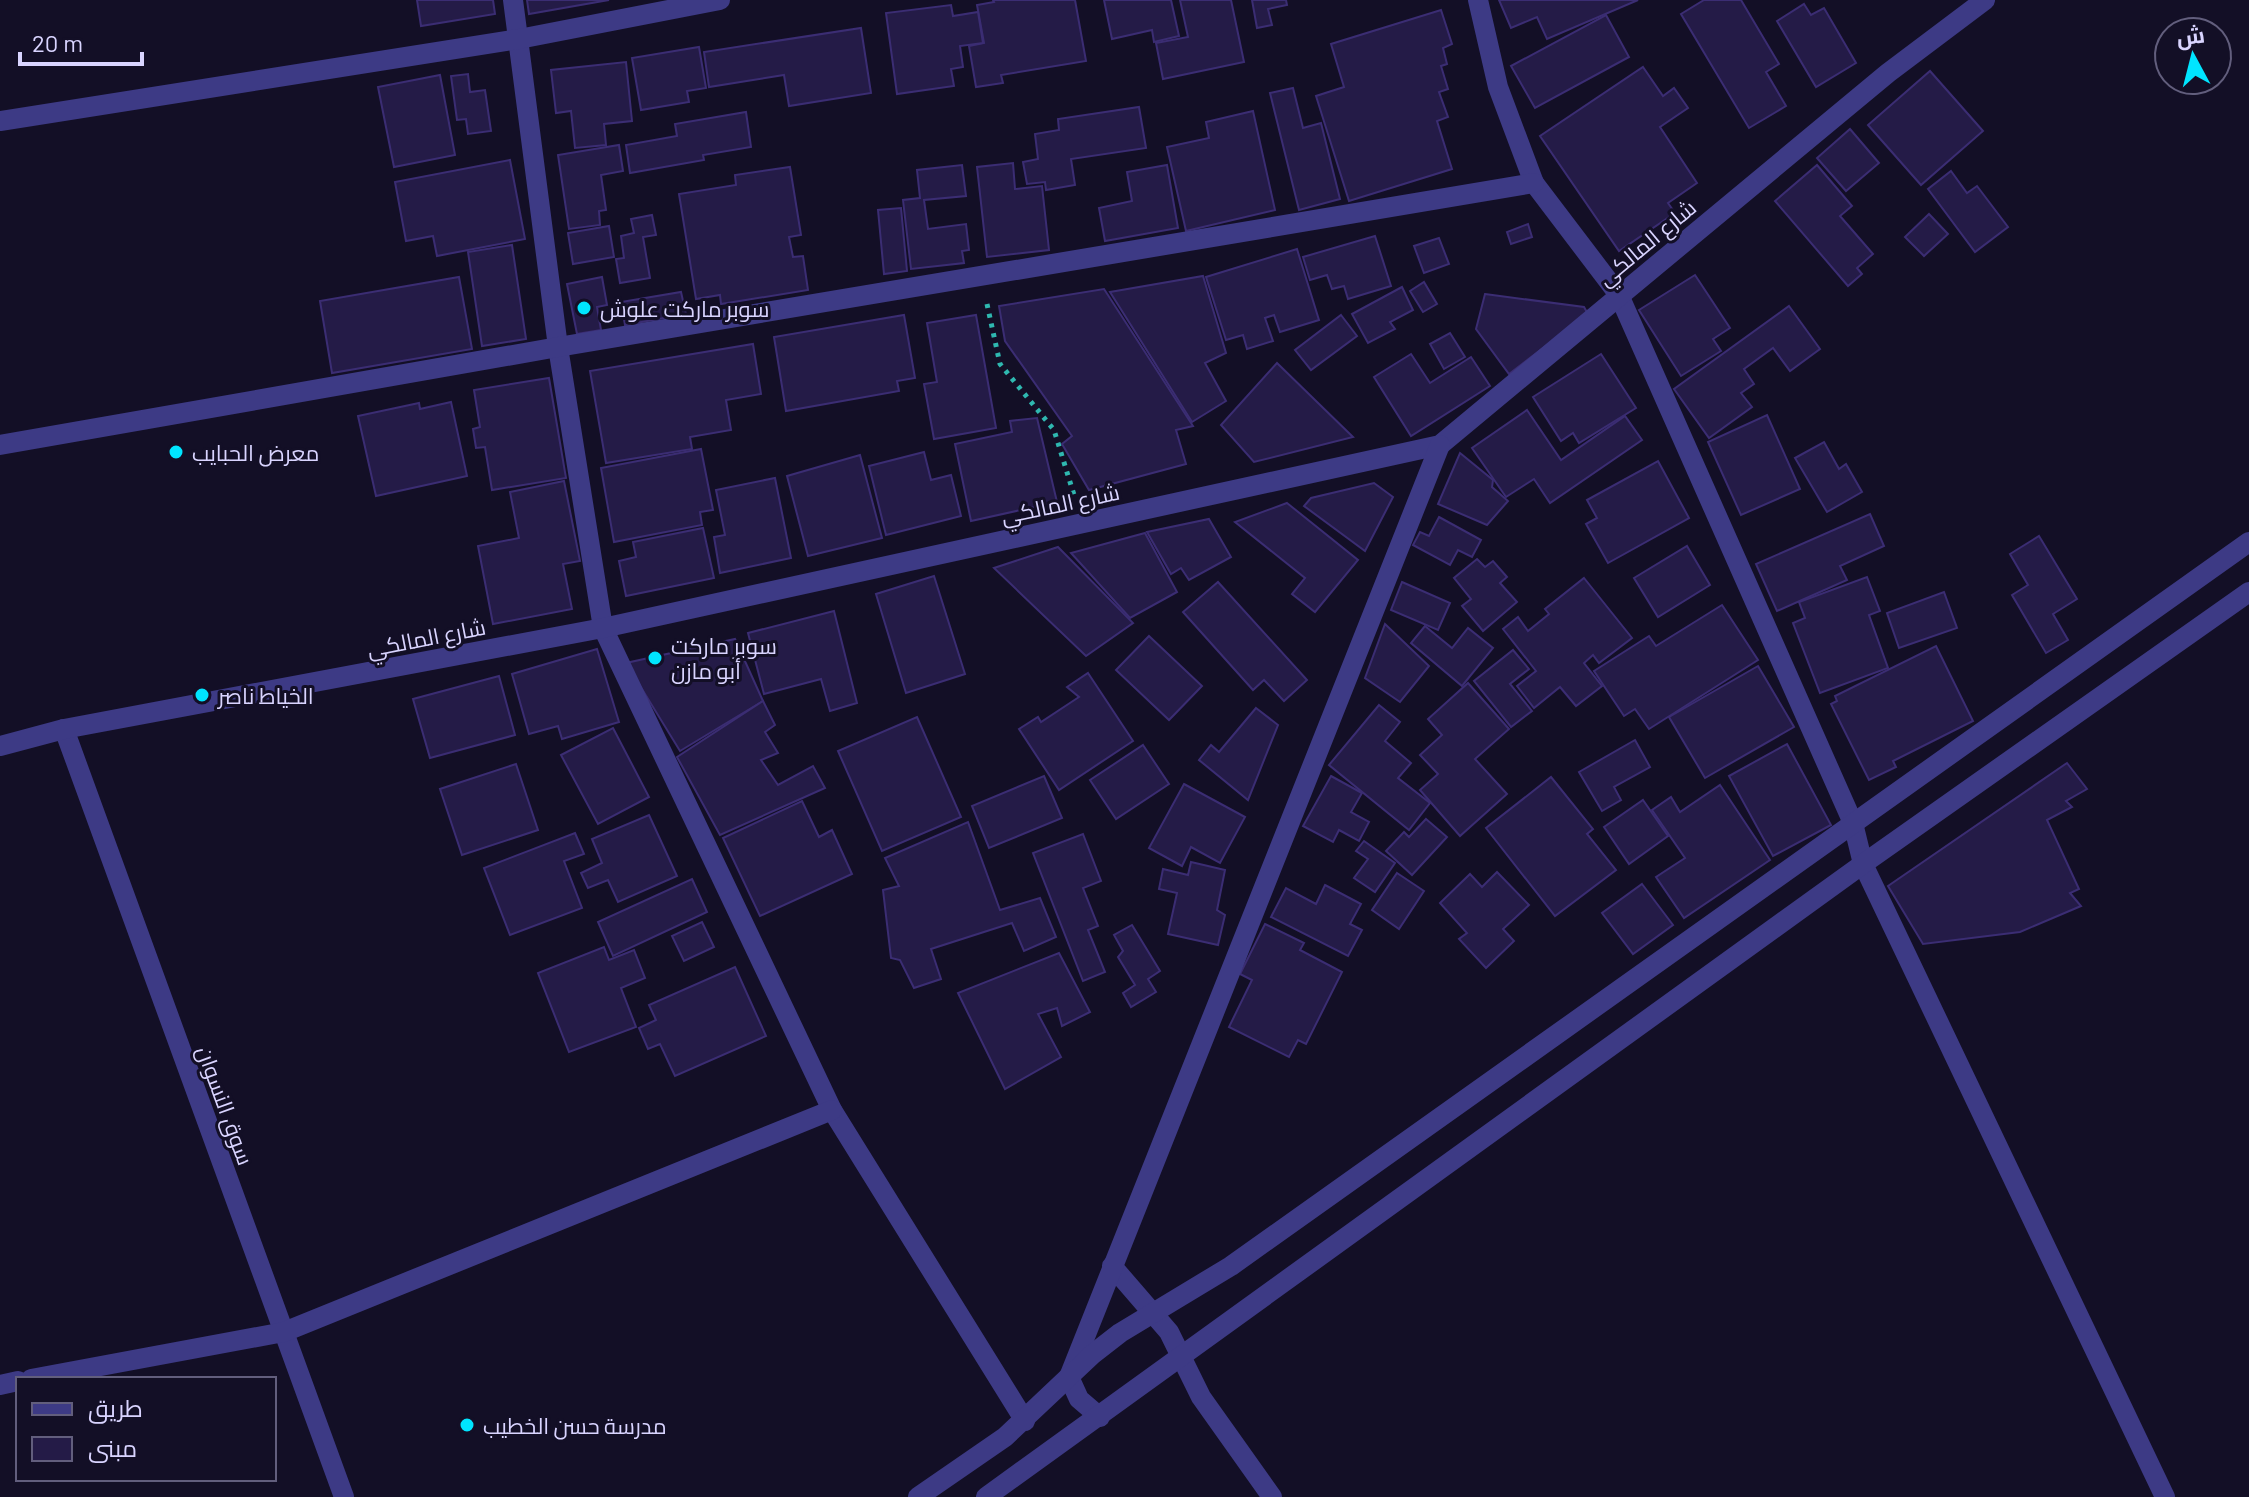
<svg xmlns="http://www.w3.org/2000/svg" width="2249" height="1497" viewBox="0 0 2249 1497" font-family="Barlow,Cairo,sans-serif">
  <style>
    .building { fill: #241b47; stroke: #3b2d73; stroke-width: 2 }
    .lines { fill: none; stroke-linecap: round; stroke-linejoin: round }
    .path { stroke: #2fb8b0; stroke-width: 5; stroke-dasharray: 4 6; stroke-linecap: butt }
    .minor { stroke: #3d3a85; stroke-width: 20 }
    .poi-dot { fill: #00e5ff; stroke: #130f26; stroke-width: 3 }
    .labels { text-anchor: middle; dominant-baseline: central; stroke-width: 6; stroke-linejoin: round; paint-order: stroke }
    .street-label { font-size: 22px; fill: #d9d4ff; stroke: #130f26 }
    .poi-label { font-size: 22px; fill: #d9d4ff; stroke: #130f26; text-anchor: start }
  </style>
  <rect width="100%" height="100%" fill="#130f26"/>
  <g class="building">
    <path d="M417 0H493L495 14 421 26Z"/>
    <path d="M527 0H609L529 14Z"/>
    <path d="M993 0H1075L1086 61 1001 75 1003 83 976 87 969 46 984 43 977 5 994 2Z"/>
    <path d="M1104 0H1171L1179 36 1154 42 1152 30 1112 39Z"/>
    <path d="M1180 0H1231L1244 62 1163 79 1156 43 1188 37Z"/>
    <path d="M1252 0H1286L1287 5 1268 9 1272 25 1257 28Z"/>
    <path d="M1499 0H1638L1547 39 1537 17 1511 28Z"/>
    <path d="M1704 0H1741L1779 64 1766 72 1786 106 1749 128 1681 14Z"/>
    <path d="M1804 4 1811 15 1824 8 1856 63 1816 87 1777 21Z"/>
    <path d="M951 5 953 16 978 12 983 43 960 46 963 67 951 69 954 86 897 94 886 13Z"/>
    <path d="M1441 10 1452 44 1443 48 1447 64 1441 66 1448 89 1439 92 1448 117 1437 121 1452 169 1349 201 1316 96 1344 87 1331 44Z"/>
    <path d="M1606 15 1629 57 1535 108 1511 66Z"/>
    <path d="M861 28 871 93 789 106 784 75 709 87 704 52Z"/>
    <path d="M699 47 706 88 687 91 689 102 641 110 632 58Z"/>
    <path d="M626 62 632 121 604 124 606 145 575 148 571 111 556 113 551 70Z"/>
    <path d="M1643 67 1663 96 1674 88 1688 108 1660 127 1697 183 1668 203 1675 213 1619 251 1540 136Z"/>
    <path d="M1930 71 1983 131 1921 185 1868 125Z"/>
    <path d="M468 74 470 92 485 90 491 131 468 134 466 119 457 120 451 76Z"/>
    <path d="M440 75 455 155 394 167 378 87Z"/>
    <path d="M1293 88 1303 128 1321 123 1340 199 1299 210 1270 93Z"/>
    <path d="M1139 107 1146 148 1071 159 1075 185 1046 190 1045 182 1027 184 1023 162 1038 159 1035 134 1059 130 1058 119Z"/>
    <path d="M1253 111 1275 210 1186 231 1167 147 1209 138 1206 122Z"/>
    <path d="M746 112 751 147 703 155 704 160 630 173 626 145 677 136 675 124Z"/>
    <path d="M1850 129 1879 163 1846 191 1817 158Z"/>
    <path d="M619 145 623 171 601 175 606 210 599 211 600 225 569 229 558 155Z"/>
    <path d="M510 160 525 239 437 256 433 236 406 241 395 182Z"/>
    <path d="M1013 163 1015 189 1042 186 1049 250 987 257 977 167Z"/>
    <path d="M962 165 966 196 924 200 928 229 966 224 969 250 962 251 964 263 911 269 903 200 920 198 917 170Z"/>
    <path d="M1167 165 1178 228 1105 241 1099 208 1132 201 1127 172Z"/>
    <path d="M1817 165 1852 206 1840 216 1873 254 1857 268 1862 274 1848 286 1775 201Z"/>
    <path d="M790 167 801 235 789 237 793 257 803 256 808 290 721 304 720 295 696 299 679 194 736 185 735 175Z"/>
    <path d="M1951 171 1967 193 1977 186 2008 227 1975 252 1928 189Z"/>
    <path d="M901 208 907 271 884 274 878 210Z"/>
    <path d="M1929 214 1948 234 1924 256 1905 237Z"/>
    <path d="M652 215 656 235 643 237 650 278 620 283 616 259 624 258 621 236 634 233 631 219Z"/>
    <path d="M1528 224 1532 237 1511 244 1507 232Z"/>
    <path d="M609 226 614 257 573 264 568 233Z"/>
    <path d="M1375 236 1391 286 1348 299 1344 286 1332 289 1327 275 1310 280 1303 257Z"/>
    <path d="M1439 238 1449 264 1424 273 1414 246Z"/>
    <path d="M512 245 526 339 482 346 468 252Z"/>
    <path d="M1297 249 1319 320 1280 332 1274 315 1265 318 1273 341 1247 349 1243 335 1226 340 1206 277Z"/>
    <path d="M1695 275 1730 328 1713 339 1721 351 1681 376 1639 310Z"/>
    <path d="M1203 276 1226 353 1205 363 1226 401 1192 422 1110 292Z"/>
    <path d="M459 277 472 349 332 373 320 301Z"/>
    <path d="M602 277 607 305 597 307 601 330 577 334 567 284Z"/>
    <path d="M1424 282 1437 304 1423 312 1410 291Z"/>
    <path d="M1402 287 1413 310 1390 322 1395 329 1368 343 1352 314Z"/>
    <path d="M1104 289 1193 426 1176 430 1186 464 1089 490 1062 444 1072 436 1005 341 999 306Z"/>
    <path d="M681 292 686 314 625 325 621 302Z"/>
    <path d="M1485 294 1584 307 1588 314 1509 374 1476 329Z"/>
    <path d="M1789 306 1820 349 1790 371 1773 348 1744 369 1754 384 1741 393 1752 407 1709 438 1674 389Z"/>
    <path d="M904 315 915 378 897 381 899 391 786 411 774 337Z"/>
    <path d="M976 315 996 428 934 439 924 384 937 382 927 323Z"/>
    <path d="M1341 315 1357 336 1311 370 1295 350Z"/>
    <path d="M1450 333 1465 357 1444 369 1430 344Z"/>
    <path d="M753 344 761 394 726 400 731 430 690 437 692 449 606 463 590 371Z"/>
    <path d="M1411 354 1430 383 1471 357 1490 386 1411 436 1374 377Z"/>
    <path d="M1601 354 1636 408 1579 443 1573 433 1561 441 1533 397Z"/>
    <path d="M1277 363 1353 437 1254 462 1221 425Z"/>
    <path d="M549 378 566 478 492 490 485 447 476 448 473 429 480 427 474 390Z"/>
    <path d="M451 402 467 476 376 496 358 416 419 403 420 409Z"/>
    <path d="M1527 410 1561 460 1625 416 1642 440 1550 503 1534 479 1506 497 1472 448Z"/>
    <path d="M1767 415 1800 489 1741 515 1708 442Z"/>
    <path d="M1037 418 1057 502 971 521 955 444 1012 432 1010 421Z"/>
    <path d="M1824 442 1839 469 1846 464 1862 492 1827 512 1795 458Z"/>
    <path d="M701 449 713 510 700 512 702 525 614 542 601 468Z"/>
    <path d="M924 452 931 480 951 475 961 516 886 535 869 466Z"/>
    <path d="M1460 453 1493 480 1492 487 1508 501 1487 525 1438 504Z"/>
    <path d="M860 455 882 538 808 556 787 476Z"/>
    <path d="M1658 461 1689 518 1608 563 1586 524 1597 518 1587 500Z"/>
    <path d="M775 478 791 558 720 573 714 537 725 535 716 490Z"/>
    <path d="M564 481 580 561 563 564 572 609 493 624 478 546 519 538 510 492Z"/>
    <path d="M1374 483 1393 497 1365 551 1304 506 1311 498Z"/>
    <path d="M1287 503 1358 560 1315 612 1292 594 1305 578 1235 522Z"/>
    <path d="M1870 514 1884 546 1840 566 1847 580 1777 611 1756 564Z"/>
    <path d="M1439 517 1481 540 1472 557 1458 550 1450 565 1413 545 1420 532 1429 536Z"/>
    <path d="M1209 519 1231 557 1189 580 1181 568 1171 574 1147 532Z"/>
    <path d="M703 528 714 578 626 596 619 561 636 557 633 542Z"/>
    <path d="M1145 533 1177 592 1130 618 1071 553Z"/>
    <path d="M2039 536 2077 599 2053 614 2068 640 2046 653 2012 595 2028 585 2010 554Z"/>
    <path d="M1687 546 1710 585 1658 617 1634 578Z"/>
    <path d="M1058 547 1133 623 1086 656 994 568Z"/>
    <path d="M1477 559 1485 567 1493 561 1507 577 1500 583 1517 602 1483 631 1462 606 1471 599 1454 578Z"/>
    <path d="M934 576 965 674 906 693 876 594Z"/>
    <path d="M1867 577 1880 611 1869 615 1888 668 1820 693 1793 623 1805 618 1799 602Z"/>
    <path d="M1584 578 1632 638 1599 663 1593 655 1584 663 1602 686 1576 706 1560 687 1534 708 1517 686 1536 671 1503 629 1518 617 1528 631 1549 614 1545 609Z"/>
    <path d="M1218 582 1307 680 1284 701 1264 680 1253 690 1183 612Z"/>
    <path d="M1402 582 1450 603 1438 630 1391 610Z"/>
    <path d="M1944 592 1957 628 1899 648 1887 613Z"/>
    <path d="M1722 605 1758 660 1649 729 1635 709 1624 716 1594 671 1649 636 1656 646Z"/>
    <path d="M834 611 857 703 830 711 821 679 764 694 748 633Z"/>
    <path d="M1385 624 1429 666 1400 702 1365 678Z"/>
    <path d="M1425 626 1452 648 1468 628 1493 648 1462 686 1411 643Z"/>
    <path d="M1149 636 1202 686 1169 720 1116 670Z"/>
    <path d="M735 639 763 701 680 751 626 663Z"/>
    <path d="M1936 646 1973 721 1893 761 1896 767 1869 780 1831 704 1837 701 1835 696Z"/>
    <path d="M597 649 619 722 562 739 558 726 529 734 512 674Z"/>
    <path d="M1513 650 1529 669 1510 684 1532 711 1511 727 1474 681Z"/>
    <path d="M1758 666 1794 727 1705 778 1669 717Z"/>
    <path d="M1088 673 1133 741 1059 790 1019 729 1038 717 1041 722 1079 697 1067 687Z"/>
    <path d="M499 676 515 735 430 758 413 699Z"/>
    <path d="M1468 683 1509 729 1475 759 1507 794 1460 836 1420 790 1438 774 1420 755 1442 735 1428 719Z"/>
    <path d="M763 701 775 725 765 732 778 753 761 760 778 785 813 766 825 788 720 835 677 757Z"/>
    <path d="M1379 705 1400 722 1385 741 1411 763 1398 778 1430 803 1409 830 1329 765Z"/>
    <path d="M1256 708 1278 725 1248 800 1199 760 1211 745 1219 752Z"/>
    <path d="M917 717 961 817 882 851 838 751Z"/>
    <path d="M613 728 649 797 598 824 561 755Z"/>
    <path d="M1635 740 1650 767 1614 787 1621 800 1602 811 1579 772Z"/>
    <path d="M1787 744 1831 825 1773 856 1729 776Z"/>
    <path d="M1143 745 1169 784 1116 819 1090 780Z"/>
    <path d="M2067 763 2087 789 2066 801 2072 807 2047 820 2079 889 2070 893 2081 906 2020 932 1923 944 1888 886Z"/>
    <path d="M516 764 538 830 462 855 440 789Z"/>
    <path d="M1044 776 1062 818 989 848 972 806Z"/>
    <path d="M1331 776 1362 793 1351 812 1369 822 1359 841 1339 830 1333 842 1303 826Z"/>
    <path d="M1551 777 1593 829 1587 834 1616 870 1555 916 1486 828Z"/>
    <path d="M1184 784 1245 817 1220 863 1191 847 1182 866 1149 848Z"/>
    <path d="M1720 785 1770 860 1684 918 1656 877 1685 858 1652 810 1671 797 1680 812Z"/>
    <path d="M1643 800 1668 836 1629 864 1604 827Z"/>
    <path d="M802 801 819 837 832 830 852 874 760 916 723 838Z"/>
    <path d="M649 815 677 876 618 902 608 880 588 888 581 873 602 863 592 839Z"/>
    <path d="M1426 819 1447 837 1412 875 1386 851 1404 832 1409 837Z"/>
    <path d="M968 822 1000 910 1040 898 1056 937 1024 951 1012 923 931 949 941 979 914 988 900 960 891 958 883 890 899 886 885 858Z"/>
    <path d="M575 833 584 854 564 861 582 908 510 935 484 868Z"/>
    <path d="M1083 834 1101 881 1083 888 1098 926 1088 930 1105 972 1083 981 1033 853Z"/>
    <path d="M1364 841 1395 863 1375 892 1354 878 1368 859 1356 851Z"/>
    <path d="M1191 862 1225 870 1217 910 1225 915 1218 945 1168 934 1177 893 1159 889 1163 869 1188 875Z"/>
    <path d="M1497 872 1529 905 1503 929 1514 941 1486 968 1459 939 1467 933 1440 903 1470 874 1482 887Z"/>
    <path d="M1397 873 1424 891 1399 929 1372 910Z"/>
    <path d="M692 879 707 912 613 956 598 922Z"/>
    <path d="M1642 884 1673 925 1633 954 1602 913Z"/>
    <path d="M1325 885 1361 904 1350 924 1362 930 1348 956 1271 917 1286 888 1316 904Z"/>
    <path d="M702 922 714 947 684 961 672 936Z"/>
    <path d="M1265 924 1304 943 1300 950 1342 972 1306 1044 1298 1040 1289 1057 1229 1027 1252 980 1240 974Z"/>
    <path d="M1132 925 1160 971 1148 979 1156 992 1131 1007 1123 993 1135 985 1118 957 1123 951 1114 935Z"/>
    <path d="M604 947 609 960 634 950 645 978 621 988 636 1027 569 1052 538 973Z"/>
    <path d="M1059 953 1090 1012 1062 1026 1057 1008 1038 1014 1061 1057 1005 1089 958 993Z"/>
    <path d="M735 967 766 1036 675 1076 660 1044 648 1049 639 1028 656 1020 649 1005Z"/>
  </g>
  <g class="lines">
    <path class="path" d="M987 304 1000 364 1054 430 1074 495"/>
    <g class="minor">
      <path d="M513 0 558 347 603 628 832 1110 1025 1421"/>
      <path d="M1478 0 1498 87 1534 183 1619 295 1853 823 1863 864 2165 1497"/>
      <path d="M0 121 519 39 720 0"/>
      <path d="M0 445 558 347 1534 183"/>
      <path d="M64 729 344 1497"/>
      <path d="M0 746 64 729 603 628 1440 445 1888 73 1985 0"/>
      <path d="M1112 1266 1169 1332 1201 1397 1272 1497"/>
      <path d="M31 1379 284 1332 832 1110"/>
      <path d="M0 1385 18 1381"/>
      <path d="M1100 1417 1079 1399 1069 1377 1440 445"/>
      <path d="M918 1497 1005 1437 1093 1354 1120 1333 1231 1266 2249 542"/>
      <path d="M986 1497 1863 864 2249 592"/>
    </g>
  </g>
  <g class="poi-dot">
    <circle cx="584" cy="308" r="8"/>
    <circle cx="176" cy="452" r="8"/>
    <circle cx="655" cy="658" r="8"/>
    <circle cx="202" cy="695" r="8"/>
    <circle cx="467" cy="1425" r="8"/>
  </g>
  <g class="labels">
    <g class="street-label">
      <text transform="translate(1646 242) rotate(-40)">شارع المالكي</text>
      <text transform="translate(1060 503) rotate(-12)">شارع المالكي</text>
      <text transform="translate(426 637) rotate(-11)">شارع المالكي</text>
      <text transform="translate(226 1105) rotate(70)">سوق النسوان</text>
    </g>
    <g class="poi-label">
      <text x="600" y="308">سوبر ماركت علوش</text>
      <text x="192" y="452">معرض الحبايب</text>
      <text x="671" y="645">سوبر ماركت<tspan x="671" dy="25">أبو مازن</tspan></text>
      <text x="218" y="695">الخياط ناصر</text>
      <text x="483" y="1425">مدرسة حسن الخطيب</text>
    </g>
  </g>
  <rect x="16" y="1377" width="260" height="104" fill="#130f26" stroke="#625e7d" stroke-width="2"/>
  <rect x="32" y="1403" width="40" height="12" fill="#3d3a85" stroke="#625e7d" stroke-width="2"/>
  <text x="88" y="1417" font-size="24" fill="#d9d4ff">طريق</text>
  <rect x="32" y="1437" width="40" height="24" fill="#241b47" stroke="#625e7d" stroke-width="2"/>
  <text x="88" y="1457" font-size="24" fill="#d9d4ff">مبنى</text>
  <g transform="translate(2193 56) rotate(353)"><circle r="38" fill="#130f26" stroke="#625e7d" stroke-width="2"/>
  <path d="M0-6L14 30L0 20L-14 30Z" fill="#00e5ff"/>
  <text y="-12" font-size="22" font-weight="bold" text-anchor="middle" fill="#d9d4ff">ش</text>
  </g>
  <path d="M20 52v12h122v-12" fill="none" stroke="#d9d4ff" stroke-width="4"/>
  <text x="32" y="52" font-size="24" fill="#d9d4ff" stroke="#130f26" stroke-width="6" paint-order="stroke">20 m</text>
</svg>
